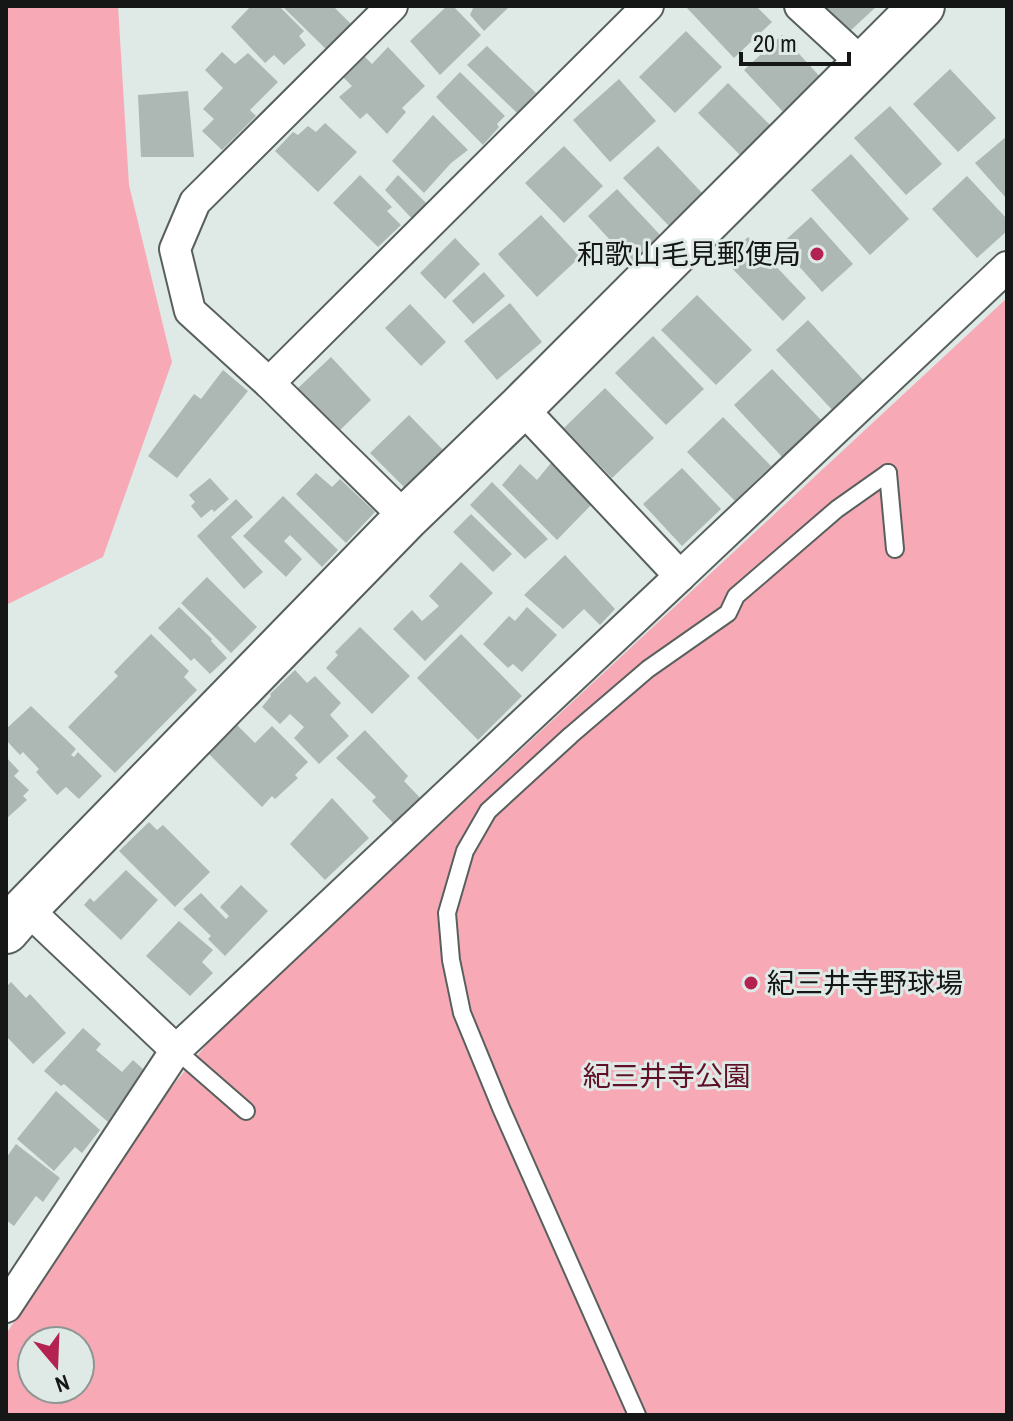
<svg xmlns="http://www.w3.org/2000/svg" width="1013" height="1421" viewBox="0 0 1013 1421" font-family="'Archivo Narrow','Noto Sans JP',sans-serif">
  <style>
    .green { fill: #f8a9b6; fill-rule: evenodd }
    .building { fill: #adb7b3 }
    .lines { fill: none; stroke-linecap: round; stroke-linejoin: round }
    .lane-casing { stroke: #58605d; stroke-width: 20 }
    .street-casing { stroke: #58605d; stroke-width: 34 }
    .secondary-casing { stroke: #58605d; stroke-width: 48 }
    .lane { stroke: #fff; stroke-width: 16 }
    .street { stroke: #fff; stroke-width: 30 }
    .secondary { stroke: #fff; stroke-width: 44 }
    .poi-dot { fill: #b32250; stroke: #dfeae6; stroke-width: 3 }
    .labels { text-anchor: middle; dominant-baseline: central; stroke-width: 6; stroke-linejoin: round; paint-order: stroke }
    .poi-label { font-size: 28px; fill: #141716; stroke: #dfeae6; text-anchor: end }
    .park-label { font-size: 28px; fill: #601129; stroke: #dfeae6 }
  </style>
  <rect width="100%" height="100%" fill="#dfeae6"/>
  <g class="green">
    <path d="M6 6H118L129 185 172 362 103 557 6 605Z"/>
    <path d="M1007 298V1415H6V1334L157 1105 215 1034ZM32 1341H80V1389H32Z"/>
  </g>
  <g class="building">
    <path d="M251 6H279L304 31 299 36 306 45 284 65 274 55 265 63 231 27Z"/>
    <path d="M282 6H333L352 25 328 51Z"/>
    <path d="M447 6H453L481 35 440 75 410 41Z"/>
    <path d="M474 6H510L484 31 470 15Z"/>
    <path d="M689 6H756L772 22 734 58 687 8Z"/>
    <path d="M824 6H877L849 32Z"/>
    <path d="M686 31 722 67 675 113 639 77Z"/>
    <path d="M782 35 822 79 785 114 744 70Z"/>
    <path d="M487 46 536 93 517 113 467 65Z"/>
    <path d="M388 47 425 86 402 108 406 112 387 134 367 113 360 119 339 97 352 86 343 77 363 55 372 64Z"/>
    <path d="M222 52 235 64 248 53 278 82 250 110 256 116 222 150 202 131 214 119 203 109 223 88 205 70Z"/>
    <path d="M950 69 996 118 958 152 913 104Z"/>
    <path d="M460 72 505 116 497 124 499 127 483 145 436 97Z"/>
    <path d="M619 79 656 121 610 162 573 120Z"/>
    <path d="M728 83 775 130 745 160 698 113Z"/>
    <path d="M188 91 194 157H141L138 95Z"/>
    <path d="M890 106 942 164 906 195 854 138Z"/>
    <path d="M433 115 468 150 451 163 424 193 392 161Z"/>
    <path d="M325 123 357 152 318 192 275 151 293 132 298 135 308 126 316 132Z"/>
    <path d="M1007 136V199L975 163Z"/>
    <path d="M564 146 603 186 564 223 525 183Z"/>
    <path d="M658 146 703 194 669 226 623 178Z"/>
    <path d="M851 154 909 219 870 255 811 190Z"/>
    <path d="M360 175 392 207 387 211 401 225 378 247 333 203Z"/>
    <path d="M398 175 432 209 417 224 385 190Z"/>
    <path d="M967 176 1007 219V231L977 258 932 209Z"/>
    <path d="M617 189 663 238 633 265 588 216Z"/>
    <path d="M541 215 580 257 537 297 498 254Z"/>
    <path d="M811 217 853 264 822 292 780 245Z"/>
    <path d="M748 237 806 298 783 321 724 260Z"/>
    <path d="M455 238 480 264 445 299 420 273Z"/>
    <path d="M484 272 505 296 473 324 452 301Z"/>
    <path d="M697 295 752 350 716 385 661 330Z"/>
    <path d="M510 303 542 342 497 380 464 341Z"/>
    <path d="M410 304 446 342 421 366 385 328Z"/>
    <path d="M808 320 868 385 836 414 776 350Z"/>
    <path d="M653 336 704 389 666 425 615 373Z"/>
    <path d="M331 357 371 400 338 432 297 389Z"/>
    <path d="M772 369 822 421 783 458 734 405Z"/>
    <path d="M223 370 248 391 177 478 148 456 194 394 201 399Z"/>
    <path d="M605 388 654 438 612 478 564 428Z"/>
    <path d="M409 415 446 453 408 491 370 453Z"/>
    <path d="M723 417 771 466 735 501 687 452Z"/>
    <path d="M551 463 592 504 557 540 502 485 520 464 537 480Z"/>
    <path d="M682 468 721 509 682 546 643 504Z"/>
    <path d="M316 473 332 487 340 479 375 512 346 543 296 494Z"/>
    <path d="M210 478 229 499 214 512 212 509 201 518 191 506 195 502 189 495Z"/>
    <path d="M492 482 548 539 525 559 470 505Z"/>
    <path d="M283 496 338 550 322 567 290 535 284 541 302 559 286 577 243 536Z"/>
    <path d="M236 499 253 517 231 537 263 572 244 589 197 536Z"/>
    <path d="M471 514 512 554 493 572 453 532Z"/>
    <path d="M565 555 615 609 600 625 584 609 563 629 524 595Z"/>
    <path d="M461 562 493 593 425 661 393 629 412 610 422 621 439 606 429 596Z"/>
    <path d="M207 577 257 627 231 653 181 603Z"/>
    <path d="M179 607 212 639 211 641 227 658 210 674 194 658 191 661 158 628Z"/>
    <path d="M527 607 557 635 522 672 513 664 508 668 483 644 509 616 515 621Z"/>
    <path d="M360 627 410 676 372 714 326 668 338 655 335 652Z"/>
    <path d="M151 634 189 671 184 677 197 690 115 773 68 727 118 676 114 672Z"/>
    <path d="M461 634 522 696 478 740 417 678Z"/>
    <path d="M295 670 307 683 315 676 341 703 330 715 349 736 319 764 294 738 304 727 290 714 280 724 262 707 271 696 270 694Z"/>
    <path d="M31 706 76 749 71 755 74 757 78 752 102 776 79 799 66 787 57 795 36 772 39 769 23 752 20 755 6 740V729Z"/>
    <path d="M236 724 255 743 272 726 308 762 295 775 298 778 275 799 272 796 262 807 208 753Z"/>
    <path d="M365 730 408 776 404 781 422 800 395 825 372 801 376 797 336 758Z"/>
    <path d="M6 757 19 771 14 776 29 790 23 796 27 800 6 819Z"/>
    <path d="M332 798 369 838 325 880 290 844Z"/>
    <path d="M149 822 157 830 163 825 210 872 175 907 119 851Z"/>
    <path d="M126 870 158 900 121 940 84 905 90 898 94 902Z"/>
    <path d="M241 885 268 911 225 956 208 939 211 936 183 909 201 893 226 919 229 916 220 907Z"/>
    <path d="M179 921 213 950 202 962 213 973 190 996 146 956Z"/>
    <path d="M11 982 26 998 30 994 66 1033 33 1064 6 1036V987Z"/>
    <path d="M83 1028 101 1044 96 1050 122 1072 133 1060 144 1070 108 1122 64 1084 61 1086 44 1071Z"/>
    <path d="M56 1091 100 1130 82 1153 75 1147 54 1171 17 1139Z"/>
    <path d="M16 1144 60 1178 43 1202 36 1196 14 1226 6 1220V1158Z"/>
  </g>
  <g class="lines">
    <g class="lane-casing">
      <g id="lane">
        <path d="M888 473 895 549"/>
        <path d="M176 1050 246 1111"/>
        <path d="M637 1415 501 1108 462 1013 451 960 447 913 465 851 488 811 571 735 648 669 728 613 736 596 837 509 888 473"/>
      </g>
    </g>
    <g class="street-casing">
      <g id="street">
        <path d="M800 6 864 65"/>
        <path d="M269 383 190 311 175 249 195 202 392 6"/>
        <path d="M521 407 680 576 1007 267"/>
        <path d="M406 518 269 383 648 6"/>
        <path d="M26 908 176 1050 680 576"/>
        <path d="M6 1307 176 1050"/>
      </g>
    </g>
    <g class="secondary-casing">
      <path id="secondary" d="M6 931 26 908 406 518 521 407 922 6"/>
    </g>
    <use href="#lane" class="lane"/>
    <use href="#street" class="street"/>
    <use href="#secondary" class="secondary"/>
  </g>
  <g class="poi-dot">
    <circle cx="817" cy="254" r="8"/>
    <circle cx="751" cy="983" r="8"/>
  </g>
  <g class="labels">
    <g class="poi-label">
      <text x="801" y="254">和歌山毛見郵便局</text>
      <text x="767" y="983" text-anchor="start">紀三井寺野球場</text>
    </g>
    <g class="park-label">
      <text x="667" y="1076">紀三井寺公園</text>
    </g>
  </g>
  <rect width="1013" height="1421" fill="none" stroke="#141716" stroke-width="16"/>
  <g transform="translate(56 1365) rotate(161)"><circle r="38" fill="#dfeae6" stroke="#8e9693" stroke-width="2"/>
  <path d="M0-6L14 30L0 20L-14 30Z" fill="#b32250"/>
  <text y="-12" font-size="22" font-weight="bold" text-anchor="middle" fill="#141716">N</text>
  </g>
  <path d="M741 52v12h108v-12" fill="none" stroke="#141716" stroke-width="4"/>
  <text x="753" y="52" font-size="24" fill="#141716" stroke="#dfeae6" stroke-width="6" paint-order="stroke">20 m</text>
</svg>
